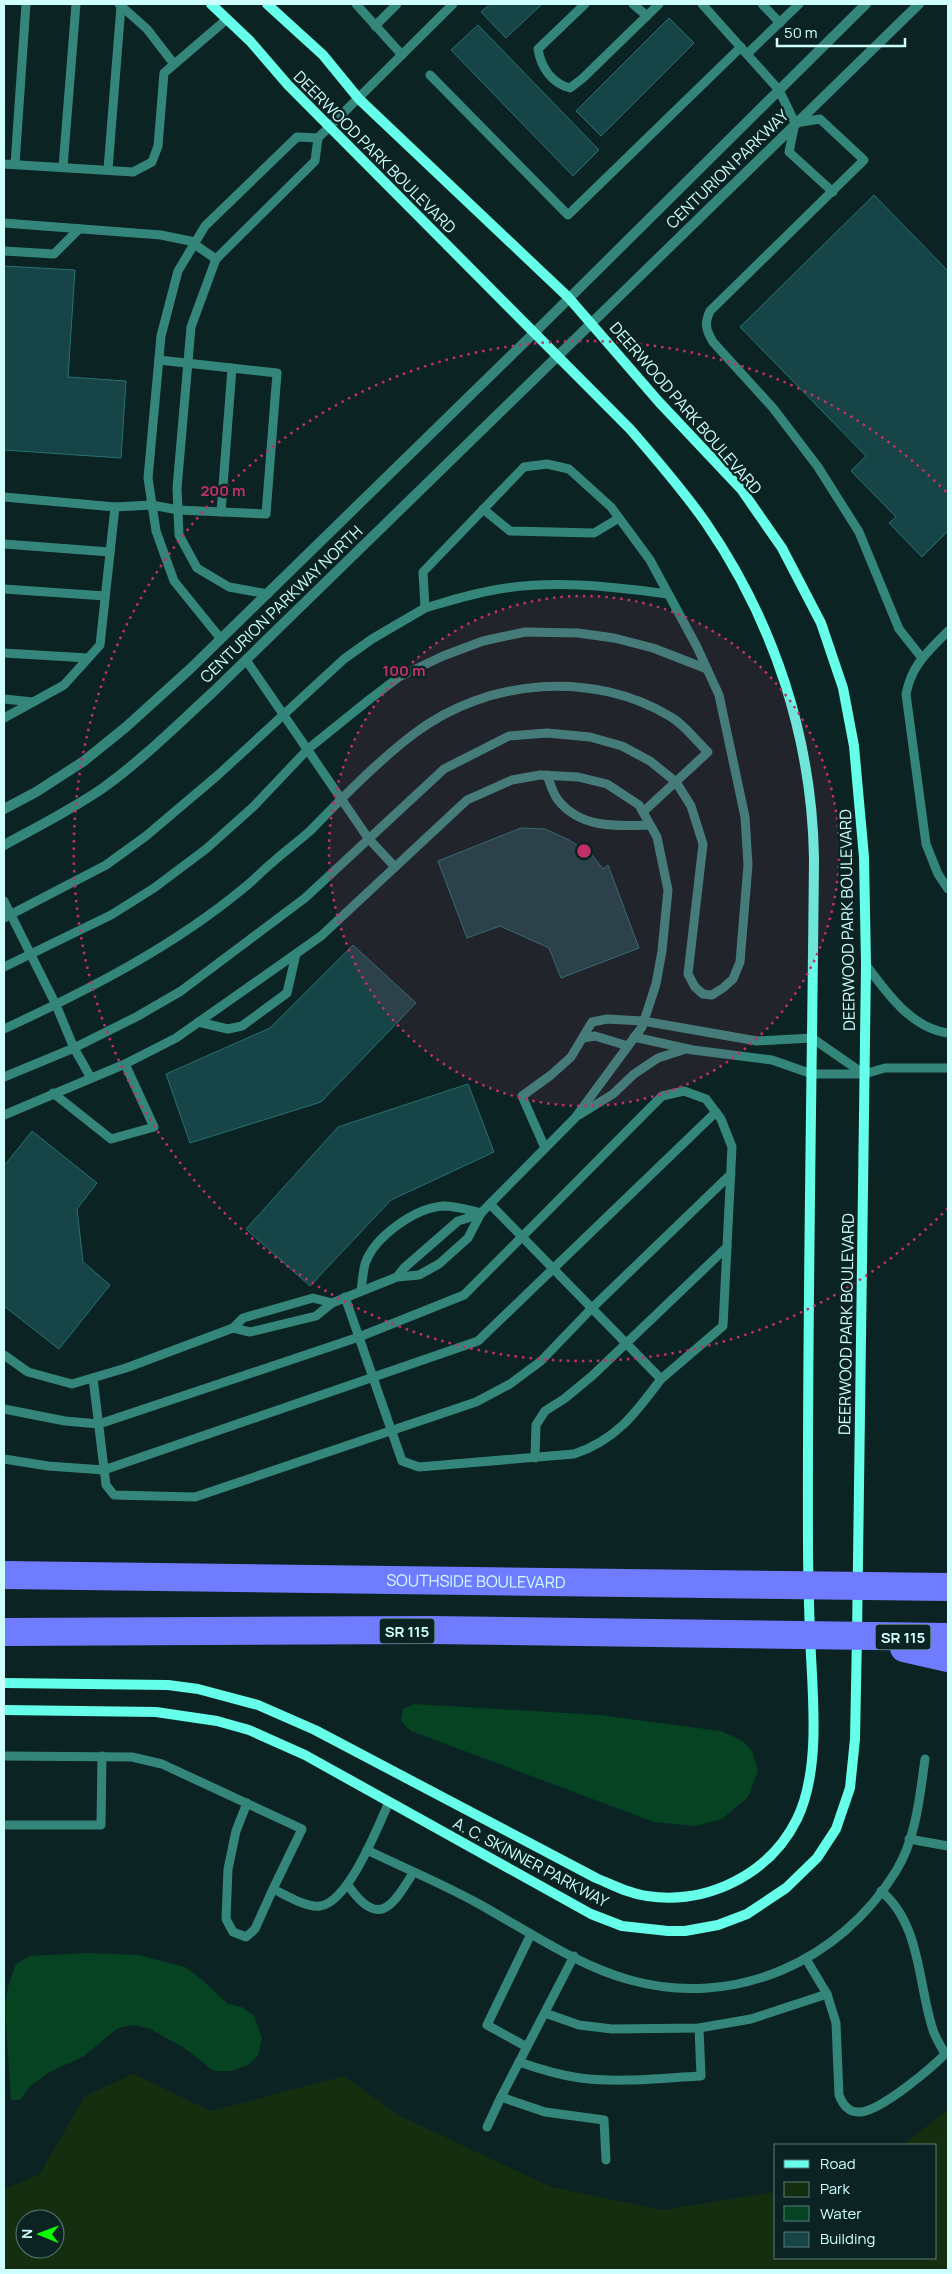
<svg xmlns="http://www.w3.org/2000/svg" width="952" height="2274" viewBox="0 0 952 2274" font-family="Manrope,sans-serif">
  <style>
    .green { fill: #152e0f; fill-rule: evenodd }
    .water { fill: #064323 }
    .building { fill: #174446; stroke: #277173 }
    .lines { fill: none; stroke-linecap: round; stroke-linejoin: round }
    .service { stroke: #34867b; stroke-width: 9 }
    .minor { stroke: #34867b; stroke-width: 10 }
    .secondary { stroke: #65ffea; stroke-width: 10 }
    .trunk { stroke: #707cff; stroke-width: 28 }
    .ring { fill: none; stroke: #c32f6b; stroke-width: 2.5; stroke-dasharray: 2.5 5 }
    .labels { text-anchor: middle; dominant-baseline: central; stroke-width: 5; stroke-linejoin: round; paint-order: stroke }
    .shield { fill: #0c2323; stroke: #94bdbc; stroke-width: 1 }
    .shield-label { font-size: 15px; font-weight: bold; fill: #cefffd }
    .street-label { font-size: 16px; fill: #cefffd; stroke: #0c2323 }
    .centre { fill: #c32f6b; stroke: #0c2323; stroke-width: 2.5 }
    .ring-label { font-size: 15px; text-anchor: middle; font-weight: bold; fill: #c32f6b; stroke: #0c2323; stroke-width: 5; stroke-linejoin: round; paint-order: stroke }
  </style>
  <rect width="100%" height="100%" fill="#0c2323"/>
  <path class="green" d="M133 2074 211 2111 344 2076 398 2115 551 2187 663 2210 776 2192V2258H936V2145H903L948 2109V2270H4V2189L39 2175 85 2096ZM25 2219H55V2249H25Z"/>
  <g class="water">
    <path d="M414 1704 599 1715 721 1731 743 1741 752 1751 758 1771 748 1797 722 1819 695 1826 654 1822 411 1731 401 1721 403 1709Z"/>
    <path d="M87 1953 138 1955 185 1967 201 1979 228 2004 242 2007 254 2016 262 2038 258 2056 248 2065 231 2071H214L183 2047 148 2028 133 2025 118 2028 84 2056 48 2073 29 2087 20 2100H11L5 2008 8 1987 16 1964 30 1956Z"/>
  </g>
  <g class="building">
    <path d="M490 4H542L506 38 481 12Z"/>
    <path d="M669 18 694 43 601 136 576 111Z"/>
    <path d="M478 25 599 150 573 176 451 50Z"/>
    <path d="M874 195 948 271V531L922 557 889 523 896 517 851 471 866 456 740 327Z"/>
    <path d="M4 266 75 270 68 377 126 381 121 458 4 450Z"/>
    <path d="M521 828 545 829 569 840 592 855 603 869 608 865 639 948 561 978 549 948 500 926 467 938 438 861Z"/>
    <path d="M353 945 416 1003 321 1102 190 1143 166 1074 270 1028Z"/>
    <path d="M468 1084 494 1152 391 1200 310 1286 246 1229 338 1127Z"/>
    <path d="M32 1131 97 1183 77 1209 83 1262 110 1285 59 1349 4 1306V1166Z"/>
  </g>
  <g class="lines">
    <g class="service">
      <path d="M119 4 147 29 174 64"/>
      <path d="M356 4 402 55"/>
      <path d="M585 4 538 49C541 67 551 83 570 88L583 78 659 4"/>
      <path d="M633 4 647 16"/>
      <path d="M702 4 779 90 795 123 789 152 833 192"/>
      <path d="M762 4 780 23"/>
      <path d="M375 26 397 4"/>
      <path d="M747 54 799 4"/>
      <path d="M430 75 568 215 741 47"/>
      <path d="M795 123 820 119 864 160 710 311C704 324 706 330 713 342L773 408 818 467 859 532 899 629 922 658"/>
      <path d="M4 164 133 172 152 162 158 146 164 73 227 19"/>
      <path d="M15 164 26 4"/>
      <path d="M63 167 76 4"/>
      <path d="M108 169 121 6"/>
      <path d="M4 223 161 235 195 242"/>
      <path d="M194 244 216 259"/>
      <path d="M4 251 54 254 79 229"/>
      <path d="M4 497 115 507 152 505 178 510 266 514 277 373 159 360"/>
      <path d="M483 509 510 531 594 533 619 518"/>
      <path d="M221 512 232 368"/>
      <path d="M4 544 110 552"/>
      <path d="M4 589 105 596"/>
      <path d="M268 594 229 587 197 568 179 535 177 488 191 327 216 259 315 161 318 138 453 4"/>
      <path d="M425 608C446 602 467 595 489 591 548 579 609 586 668 594"/>
      <path d="M948 631C928 652 912 664 906 694L926 844 938 874 948 889"/>
      <path d="M221 639 174 581 156 531 148 478 161 336 178 271 205 226 297 137 318 138"/>
      <path d="M4 653 88 658"/>
      <path d="M246 660 368 838 395 867"/>
      <path d="M4 699 33 702"/>
      <path d="M4 718 64 685 100 645 115 507"/>
      <path d="M547 775C550 783 553 794 558 800 581 829 617 826 650 825"/>
      <path d="M4 901 56 1005 74 1048 91 1078"/>
      <path d="M4 918 106 865 146 836 218 775 344 659 372 639 425 608 423 572 524 467 547 464 569 469 611 507 650 560 697 647 719 695 745 817 748 865 740 962 733 979 723 988 712 995 703 994 695 987 688 974 703 844 691 806 676 782 650 761 622 746 590 737 547 733 509 736 444 769 305 898 181 991 138 1016 74 1048 4 1077"/>
      <path d="M866 965C887 993 911 1028 948 1033"/>
      <path d="M4 967 111 915 154 888 206 849 254 806 308 749 370 699 399 677 443 656 483 641 525 632 578 633 614 638 653 648 707 669"/>
      <path d="M198 1022 228 1029 242 1026 287 993 296 954"/>
      <path d="M4 1029C88 990 173 947 245 887 255 879 263 870 273 862 285 851 299 841 311 830 343 797 379 760 415 733 488 678 594 670 671 717 685 725 696 741 708 752L643 812"/>
      <path d="M634 1037 693 1050 772 1060 812 1074H864L885 1068H948"/>
      <path d="M583 1038 595 1036 628 1046"/>
      <path d="M53 1093 111 1139 154 1127 125 1064"/>
      <path d="M4 1115 125 1064 176 1038 321 936 467 800 512 780 540 775 578 777 607 784 639 805 657 837 668 890 662 951 656 984 642 1027 575 1118 481 1213 468 1238 439 1264 419 1275 397 1277 332 1303 316 1316 250 1332 233 1328"/>
      <path d="M579 1115 613 1094 634 1074 658 1058 686 1049"/>
      <path d="M545 1148 522 1096 551 1075 571 1057 592 1022 607 1019 643 1021 757 1041 812 1038 864 1074"/>
      <path d="M397 1277 404 1268 458 1221 481 1214"/>
      <path d="M361 1291C362 1283 363 1272 365 1264 374 1237 415 1208 443 1206 457 1206 468 1210 481 1213"/>
      <path d="M345 1297 402 1461 419 1467 574 1454C616 1440 635 1414 661 1379"/>
      <path d="M4 1355 28 1372 72 1384 126 1368 233 1328 243 1318 313 1298 332 1303"/>
      <path d="M93 1378 106 1485 114 1495 195 1497 476 1402 510 1384 541 1361 592 1308 731 1174"/>
      <path d="M4 1409 65 1421 99 1424 359 1337 464 1295 662 1096 684 1091 706 1099 721 1119 732 1147 723 1326 661 1379 490 1204"/>
      <path d="M535 1458 536 1425 545 1411 564 1399 592 1376 727 1247"/>
      <path d="M4 1459 48 1466 104 1470 478 1341 716 1112"/>
      <path d="M4 1756 132 1757 162 1764 302 1829 273 1889C286 1895 306 1908 320 1906 349 1902 378 1826 389 1802"/>
      <path d="M247 1803 236 1831 228 1869 226 1919 233 1932 246 1937 255 1929 273 1889"/>
      <path d="M4 1825H101L102 1756"/>
      <path d="M909 1839 948 1846"/>
      <path d="M367 1850C404 1868 443 1884 479 1904 526 1930 578 1966 630 1980 734 2009 840 1962 896 1871 916 1839 920 1795 925 1759"/>
      <path d="M348 1885C378 1929 392 1907 413 1873"/>
      <path d="M881 1891C921 1924 918 1985 933 2030 936 2039 941 2046 945 2054"/>
      <path d="M574 1956 501 2097 545 2112 604 2120 606 2160"/>
      <path d="M806 1959 827 1994 836 2023 839 2095C842 2103 848 2112 858 2112 878 2114 934 2066 948 2051"/>
      <path d="M545 2013 579 2025 612 2029 699 2028 751 2019 827 1994"/>
      <path d="M527 2047 487 2025 531 1934"/>
      <path d="M519 2062C539 2069 559 2075 580 2078 620 2083 661 2078 701 2076L699 2028"/>
      <path d="M487 2127 501 2097"/>
    </g>
    <g class="minor">
      <path d="M4 809 36 792 84 761 126 727 190 669 533 334 866 4"/>
      <path d="M4 845C37 827 71 810 103 788 142 760 177 725 212 693L919 4"/>
    </g>
    <g class="secondary">
      <path d="M4 1683 168 1685 198 1689 258 1705 315 1730 596 1878C613 1885 629 1894 647 1896 708 1905 770 1874 797 1819 822 1768 812 1690 810 1635 809 1605 808 1575 808 1544 807 1316 812 1087 814 858 812 738 774 622 706 523 683 490 656 459 630 429L288 85 250 41 211 4"/>
      <path d="M4 1710 156 1712 217 1721 249 1730 305 1755 591 1914 622 1926 668 1931H685L718 1925 747 1914 786 1888 817 1858 836 1829 850 1788 855 1739 857 1636 866 965 864 857 854 746 843 688 821 623 782 548 741 489 659 402 568 297 359 99 323 55 267 4"/>
    </g>
    <g class="trunk">
      <path id="s1" d="M4 1575 948 1587"/>
      <path d="M4 1632 429 1630 948 1637"/>
      <path d="M904 1648 948 1658"/>
    </g>
  </g>
  <circle cx="584" cy="851" r="255" fill="#c32f6b" fill-opacity=".12"/>
  <g class="ring">
    <circle cx="584" cy="851" r="255"/>
    <path d="M948 1208A510 510 0 1 1 948 494"/>
  </g>
  <g class="labels">
    <g class="shield">
      <rect x="379.5" y="1618.5" width="55" height="25" rx="4"/>
      <rect x="875.5" y="1624.5" width="55" height="25" rx="4"/>
    </g>
    <g class="shield-label">
      <text x="407" y="1631">SR 115</text>
      <text x="903" y="1637">SR 115</text>
    </g>
    <g class="street-label">
      <text transform="translate(375 152) rotate(45)">DEERWOOD PARK BOULEVARD</text>
      <text transform="translate(727 169) rotate(-44)">CENTURION PARKWAY</text>
      <text transform="translate(686 408) rotate(49)">DEERWOOD PARK BOULEVARD</text>
      <text transform="translate(281 604) rotate(-44)">CENTURION PARKWAY NORTH</text>
      <text transform="translate(847 920) rotate(-91)">DEERWOOD PARK BOULEVARD</text>
      <text transform="translate(846 1324) rotate(-89)">DEERWOOD PARK BOULEVARD</text>
      <text stroke="none"><textPath href="#s1" startOffset="472">SOUTHSIDE BOULEVARD</textPath></text>
      <text transform="translate(531 1862) rotate(28)">A. C. SKINNER PARKWAY</text>
    </g>
  </g>
  <circle cx="584" cy="851" r="8" class="centre"/>
  <g class="ring-label">
    <text x="223" y="496">200 m</text>
    <text x="404" y="676">100 m</text>
  </g>
  <rect width="952" height="2274" fill="none" stroke="#cefffd" stroke-width="10"/>
  <rect x="774" y="2144" width="162" height="115" fill="#0c2323" stroke="#5a7b7a"/>
  <rect x="784" y="2160" width="25" height="8" fill="#65ffea" stroke="#5a7b7a"/>
  <text x="820" y="2169" font-size="15" fill="#cefffd">Road</text>
  <rect x="784" y="2182" width="25" height="15" fill="#152e0f" stroke="#5a7b7a"/>
  <text x="820" y="2194" font-size="15" fill="#cefffd">Park</text>
  <rect x="784" y="2206" width="25" height="15" fill="#064323" stroke="#5a7b7a"/>
  <text x="820" y="2219" font-size="15" fill="#cefffd">Water</text>
  <rect x="784" y="2232" width="25" height="15" fill="#174446" stroke="#5a7b7a"/>
  <text x="820" y="2244" font-size="15" fill="#cefffd">Building</text>
  <g transform="translate(40 2234) rotate(271)"><circle r="24" fill="#0c2323" stroke="#5a7b7a"/>
  <path d="M0-4L9 19L0 12L-9 19Z" fill="#10f900"/>
  <text y="-8" font-size="14" font-weight="bold" text-anchor="middle" fill="#cefffd">N</text>
  </g>
  <path d="M777 38v8h128v-8" fill="none" stroke="#cefffd" stroke-width="2.5"/>
  <text x="784" y="38" font-size="15" fill="#cefffd" stroke="#0c2323" stroke-width="4" paint-order="stroke">50 m</text>
</svg>
